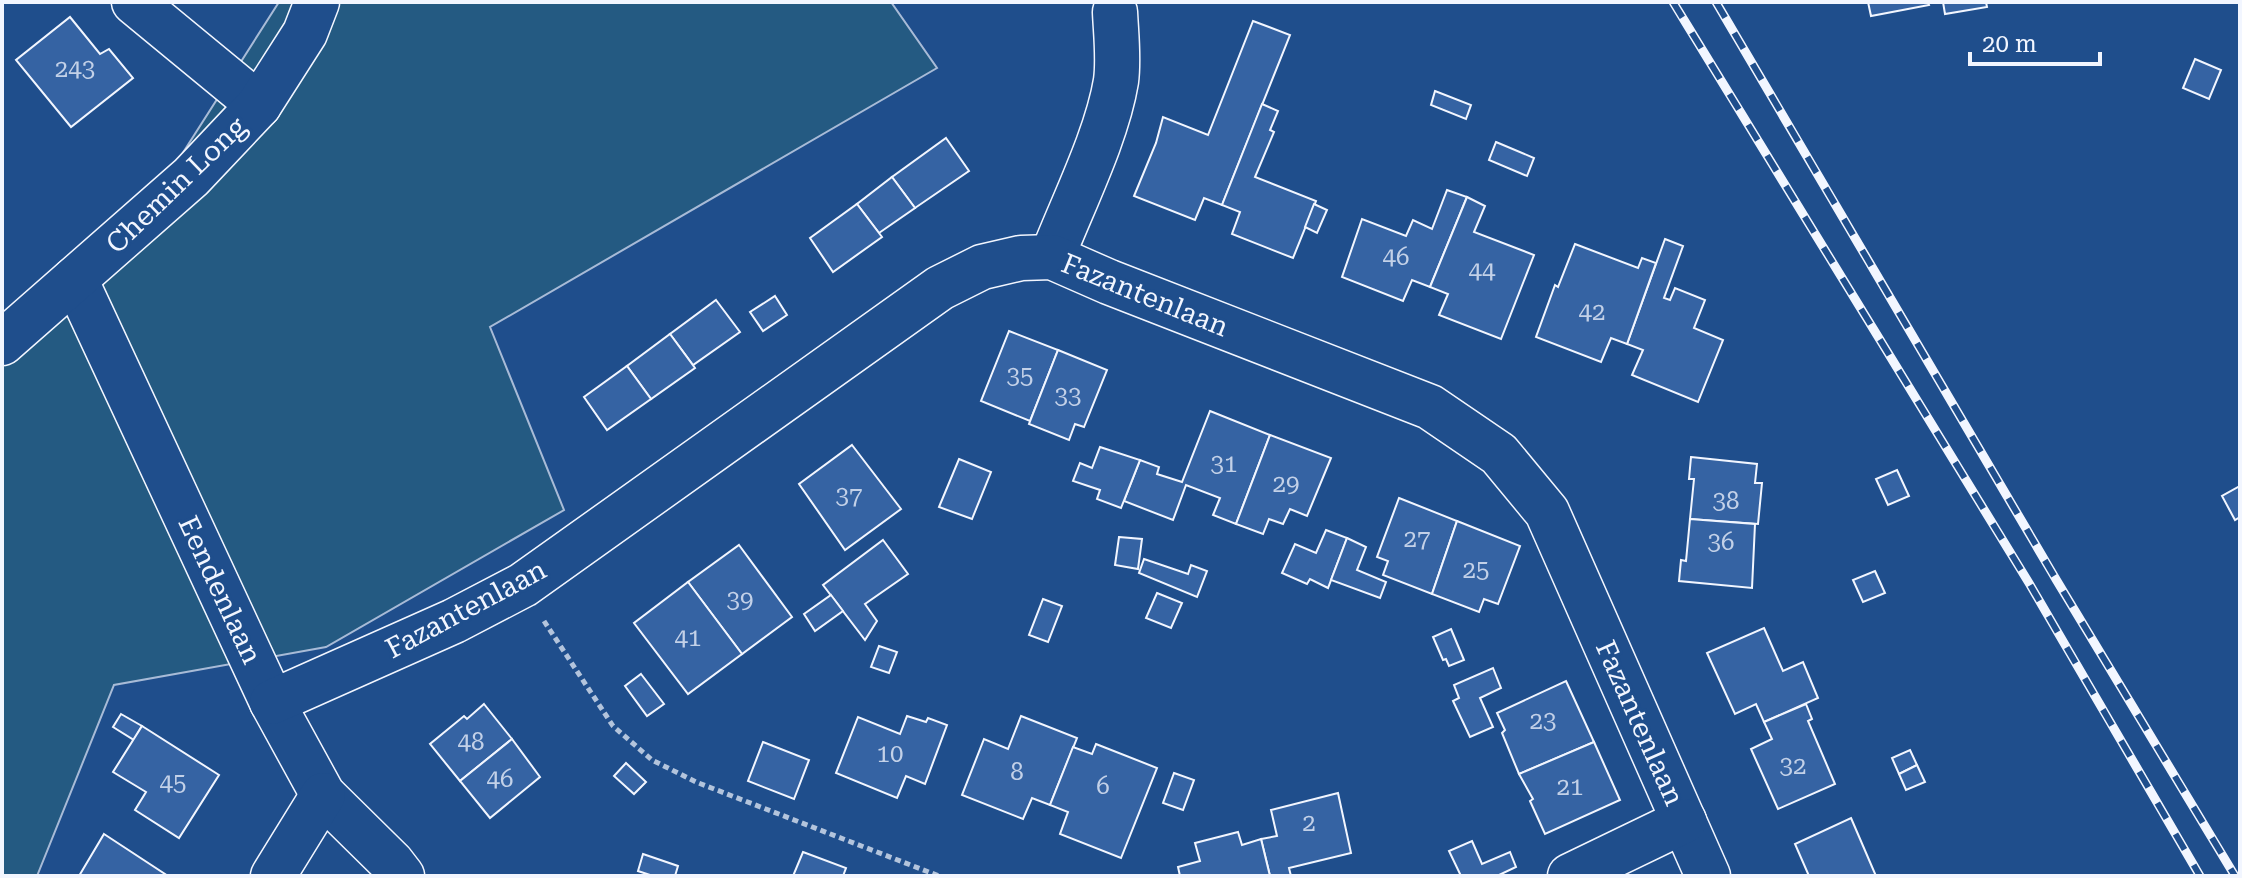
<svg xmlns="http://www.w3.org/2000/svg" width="2242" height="878" viewBox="0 0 2242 878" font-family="'Roboto Serif',serif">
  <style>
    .green { fill: #245a82; stroke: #a8bbd7; stroke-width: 2 }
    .building { fill: #3563a3; stroke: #f2f6ff; stroke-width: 2 }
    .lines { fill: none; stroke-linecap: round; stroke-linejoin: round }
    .minor-casing { stroke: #f2f6ff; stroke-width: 47 }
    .path { stroke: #b3c4dc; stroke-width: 5; stroke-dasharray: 6 4; stroke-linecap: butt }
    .minor { stroke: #1f4e8c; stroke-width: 44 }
    .rail-casing { stroke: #f2f6ff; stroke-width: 9 }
    .rail { stroke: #1f4e8c; stroke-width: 6; stroke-dasharray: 18; stroke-linecap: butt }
    .labels { text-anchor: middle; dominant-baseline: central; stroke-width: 6; stroke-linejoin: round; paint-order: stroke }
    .number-label { font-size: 24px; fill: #c3d1e8 }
    .street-label { font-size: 28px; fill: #f2f6ff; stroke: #1f4e8c }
  </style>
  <rect width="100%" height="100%" fill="#1f4e8c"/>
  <path class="green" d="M279 2H891L937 68 490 327 564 510 326 647 114 685 37 876H2V365L105 275Z"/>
  <g class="building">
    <path d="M1868 2H1928L1929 5 1871 16Z"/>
    <path d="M1943 2H1986L1987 7 1945 14Z"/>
    <path d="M70 17 100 54 109 49 133 78 71 127 16 60Z"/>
    <path d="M1253 21 1290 35 1222 205 1204 198 1195 220 1134 196 1156 143 1163 117 1208 135Z"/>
    <path d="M2195 59 2221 70 2209 99 2183 88Z"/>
    <path d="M1435 91 1471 105 1466 119 1431 105Z"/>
    <path d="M1262 104 1278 111 1270 130 1274 132 1255 177 1316 201 1293 258 1232 234 1240 212 1222 205Z"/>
    <path d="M946 138 969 171 915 208 892 177Z"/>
    <path d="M1496 142 1534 158 1527 176 1489 160Z"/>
    <path d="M892 177 915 208 879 233 857 204Z"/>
    <path d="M1447 190 1467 197 1430 287 1412 280 1403 301 1342 277 1362 219 1406 236 1413 220 1432 229Z"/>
    <path d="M1467 197 1485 206 1474 232 1534 255 1501 339 1439 315 1448 294 1430 287Z"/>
    <path d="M857 204 882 237 833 272 810 238Z"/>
    <path d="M1314 204 1327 210 1317 233 1305 227Z"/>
    <path d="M1665 239 1683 246 1664 298 1670 300 1675 288 1705 300 1694 328 1723 340 1698 402 1632 375 1643 350 1627 344Z"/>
    <path d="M1575 244 1638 268 1642 258 1656 263 1627 344 1611 338 1601 362 1536 337 1555 285 1558 287Z"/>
    <path d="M775 296 787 315 763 331 750 312Z"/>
    <path d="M716 300 740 332 693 365 670 334Z"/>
    <path d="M1009 331 1058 350 1030 421 981 401Z"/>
    <path d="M670 334 695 368 651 399 627 366Z"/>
    <path d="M1058 350 1107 370 1084 427 1075 424 1069 440 1029 424Z"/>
    <path d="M627 366 651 399 607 430 584 397Z"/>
    <path d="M1210 411 1270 435 1236 524 1213 515 1220 498 1186 485 1173 520 1124 501 1140 460 1159 467 1157 474 1182 482Z"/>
    <path d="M1270 435 1331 458 1307 516 1290 509 1283 524 1269 519 1263 534 1236 524Z"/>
    <path d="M852 445 901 509 845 550 799 484Z"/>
    <path d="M1100 447 1140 460 1121 508 1097 499 1100 490 1073 481 1080 463 1092 468Z"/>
    <path d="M1691 457 1757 464 1755 483H1762L1758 524 1690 519 1694 479H1689Z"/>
    <path d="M959 459 991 472 972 519 939 507Z"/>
    <path d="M1897 470 1909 496 1888 505 1876 479Z"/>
    <path d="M2240 486V517L2235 520 2222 496Z"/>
    <path d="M1399 498 1457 521 1432 594 1383 575 1388 561 1377 557Z"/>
    <path d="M1690 519 1755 524 1752 588 1679 581 1681 560 1686 561Z"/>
    <path d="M1457 521 1520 546 1498 604 1484 599 1479 612 1432 594Z"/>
    <path d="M1326 530 1347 538 1328 588 1310 579 1307 584 1282 573 1295 544 1316 553Z"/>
    <path d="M1119 537 1142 539 1138 569 1115 565Z"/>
    <path d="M1347 538 1366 547 1357 570 1386 582 1380 598 1331 580Z"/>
    <path d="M883 540 908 574 865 604 877 621 865 640 823 585Z"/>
    <path d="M739 545 792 617 742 654 688 582Z"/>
    <path d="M1144 559 1188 574 1191 565 1207 571 1197 597 1139 573Z"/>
    <path d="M1875 571 1885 593 1863 602 1853 580Z"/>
    <path d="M688 582 742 654 688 694 634 623Z"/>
    <path d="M1157 593 1182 603 1171 628 1146 618Z"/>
    <path d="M831 595 843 611 815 631 804 614Z"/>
    <path d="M1043 599 1062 606 1048 642 1029 635Z"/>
    <path d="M1764 628 1783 671 1803 662 1818 698 1764 722 1756 704 1735 714 1707 653Z"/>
    <path d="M1451 629 1464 660 1449 666 1446 659 1443 660 1433 637Z"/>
    <path d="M879 646 897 652 889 673 871 667Z"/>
    <path d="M1493 668 1501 688 1480 698 1493 727 1470 737 1453 701 1459 698 1454 685Z"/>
    <path d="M641 674 664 704 647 716 625 686Z"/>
    <path d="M1566 681 1594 742 1519 774 1502 733 1505 730 1497 713Z"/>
    <path d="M484 704 512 739 460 781 430 744 464 716 467 719Z"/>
    <path d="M1806 704 1812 719 1808 721 1835 784 1778 809 1751 749 1772 739 1764 722Z"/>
    <path d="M121 714 142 726 134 740 113 727Z"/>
    <path d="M907 716 926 722 928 718 947 725 925 784 906 776 897 798 836 773 858 717 900 734Z"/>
    <path d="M1021 716 1077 738 1050 805 1032 798 1023 819 962 795 984 739 1008 749Z"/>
    <path d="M142 726 219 775 179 838 135 810 146 792 113 772Z"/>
    <path d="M512 739 540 777 490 818 460 781Z"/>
    <path d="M763 742 809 760 794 799 748 781Z"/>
    <path d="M1594 742 1620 800 1545 834 1530 801 1533 799 1519 774Z"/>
    <path d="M1096 744 1157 768 1121 858 1060 834 1068 812 1050 805 1073 747 1092 754Z"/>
    <path d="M1910 750 1917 765 1899 774 1892 758Z"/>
    <path d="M626 763 646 782 634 794 614 776Z"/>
    <path d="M1917 765 1925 782 1906 790 1899 774Z"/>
    <path d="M1174 773 1194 780 1183 810 1163 803Z"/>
    <path d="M1338 793 1351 853 1289 868 1291 876H1270L1261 839 1277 836 1271 810Z"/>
    <path d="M1851 818 1876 876H1809L1795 844Z"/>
    <path d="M1238 832 1242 845 1261 839 1270 876H1180L1178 867 1200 861 1195 843Z"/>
    <path d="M104 834 168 876H79Z"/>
    <path d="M1472 841 1482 864 1510 852 1516 867 1497 876H1461L1449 851Z"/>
    <path d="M803 852 846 868 843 876H793Z"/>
    <path d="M643 854 678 866 675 876H653L638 871Z"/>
  </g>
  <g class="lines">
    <g class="minor-casing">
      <g id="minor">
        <path d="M134 2 259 105"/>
        <path d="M1052 257C1073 203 1107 136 1116 81 1119 59 1116 34 1115 12"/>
        <path d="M75 279 272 702 323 795 392 863 402 876"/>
        <path d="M2 343 191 177 259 105 305 33 317 2"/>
        <path d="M272 702 454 621 523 585 940 288 982 267 1021 258 1052 257 1109 282 1430 407 1499 454 1547 512 1708 876"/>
        <path d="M273 876 323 795"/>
        <path d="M1570 876 1684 821"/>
      </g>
    </g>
    <path class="path" d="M544 621 613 726 652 760 696 782 939 876"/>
    <use href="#minor" class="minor"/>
    <g class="rail-casing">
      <g id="rail">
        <path d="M1673 2 2029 583 2200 876"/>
        <path d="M1716 2 2057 581 2235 876"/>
      </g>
    </g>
    <use href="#rail" class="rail"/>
  </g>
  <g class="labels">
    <g class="number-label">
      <text x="75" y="69">243</text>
      <text x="1396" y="257">46</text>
      <text x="1482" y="271">44</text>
      <text x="1592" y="312">42</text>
      <text x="1020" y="376">35</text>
      <text x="1068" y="396">33</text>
      <text x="1224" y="464">31</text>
      <text x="1286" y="484">29</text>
      <text x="849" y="496">37</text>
      <text x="1726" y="501">38</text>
      <text x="1417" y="539">27</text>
      <text x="1721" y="542">36</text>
      <text x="1476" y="570">25</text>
      <text x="740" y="600">39</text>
      <text x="688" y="638">41</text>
      <text x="1543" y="721">23</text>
      <text x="471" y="742">48</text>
      <text x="890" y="754">10</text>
      <text x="1793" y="766">32</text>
      <text x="1017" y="772">8</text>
      <text x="500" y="779">46</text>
      <text x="173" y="783">45</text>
      <text x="1103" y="786">6</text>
      <text x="1570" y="787">21</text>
      <text x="1309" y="823">2</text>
    </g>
    <g class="street-label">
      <text transform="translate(176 185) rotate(-44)">Chemin Long</text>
      <text transform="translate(1145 295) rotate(22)">Fazantenlaan</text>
      <text transform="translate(220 590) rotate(65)">Eendenlaan</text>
      <text transform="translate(466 609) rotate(-28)">Fazantenlaan</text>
      <text transform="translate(1640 723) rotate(66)">Fazantenlaan</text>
    </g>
  </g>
  <rect width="2242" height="878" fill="none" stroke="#f2f6ff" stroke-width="8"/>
  <path d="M1970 52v12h130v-12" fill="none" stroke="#f2f6ff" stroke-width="4"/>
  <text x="1982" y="52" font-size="24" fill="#f2f6ff" stroke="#1f4e8c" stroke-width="6" paint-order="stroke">20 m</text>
</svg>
